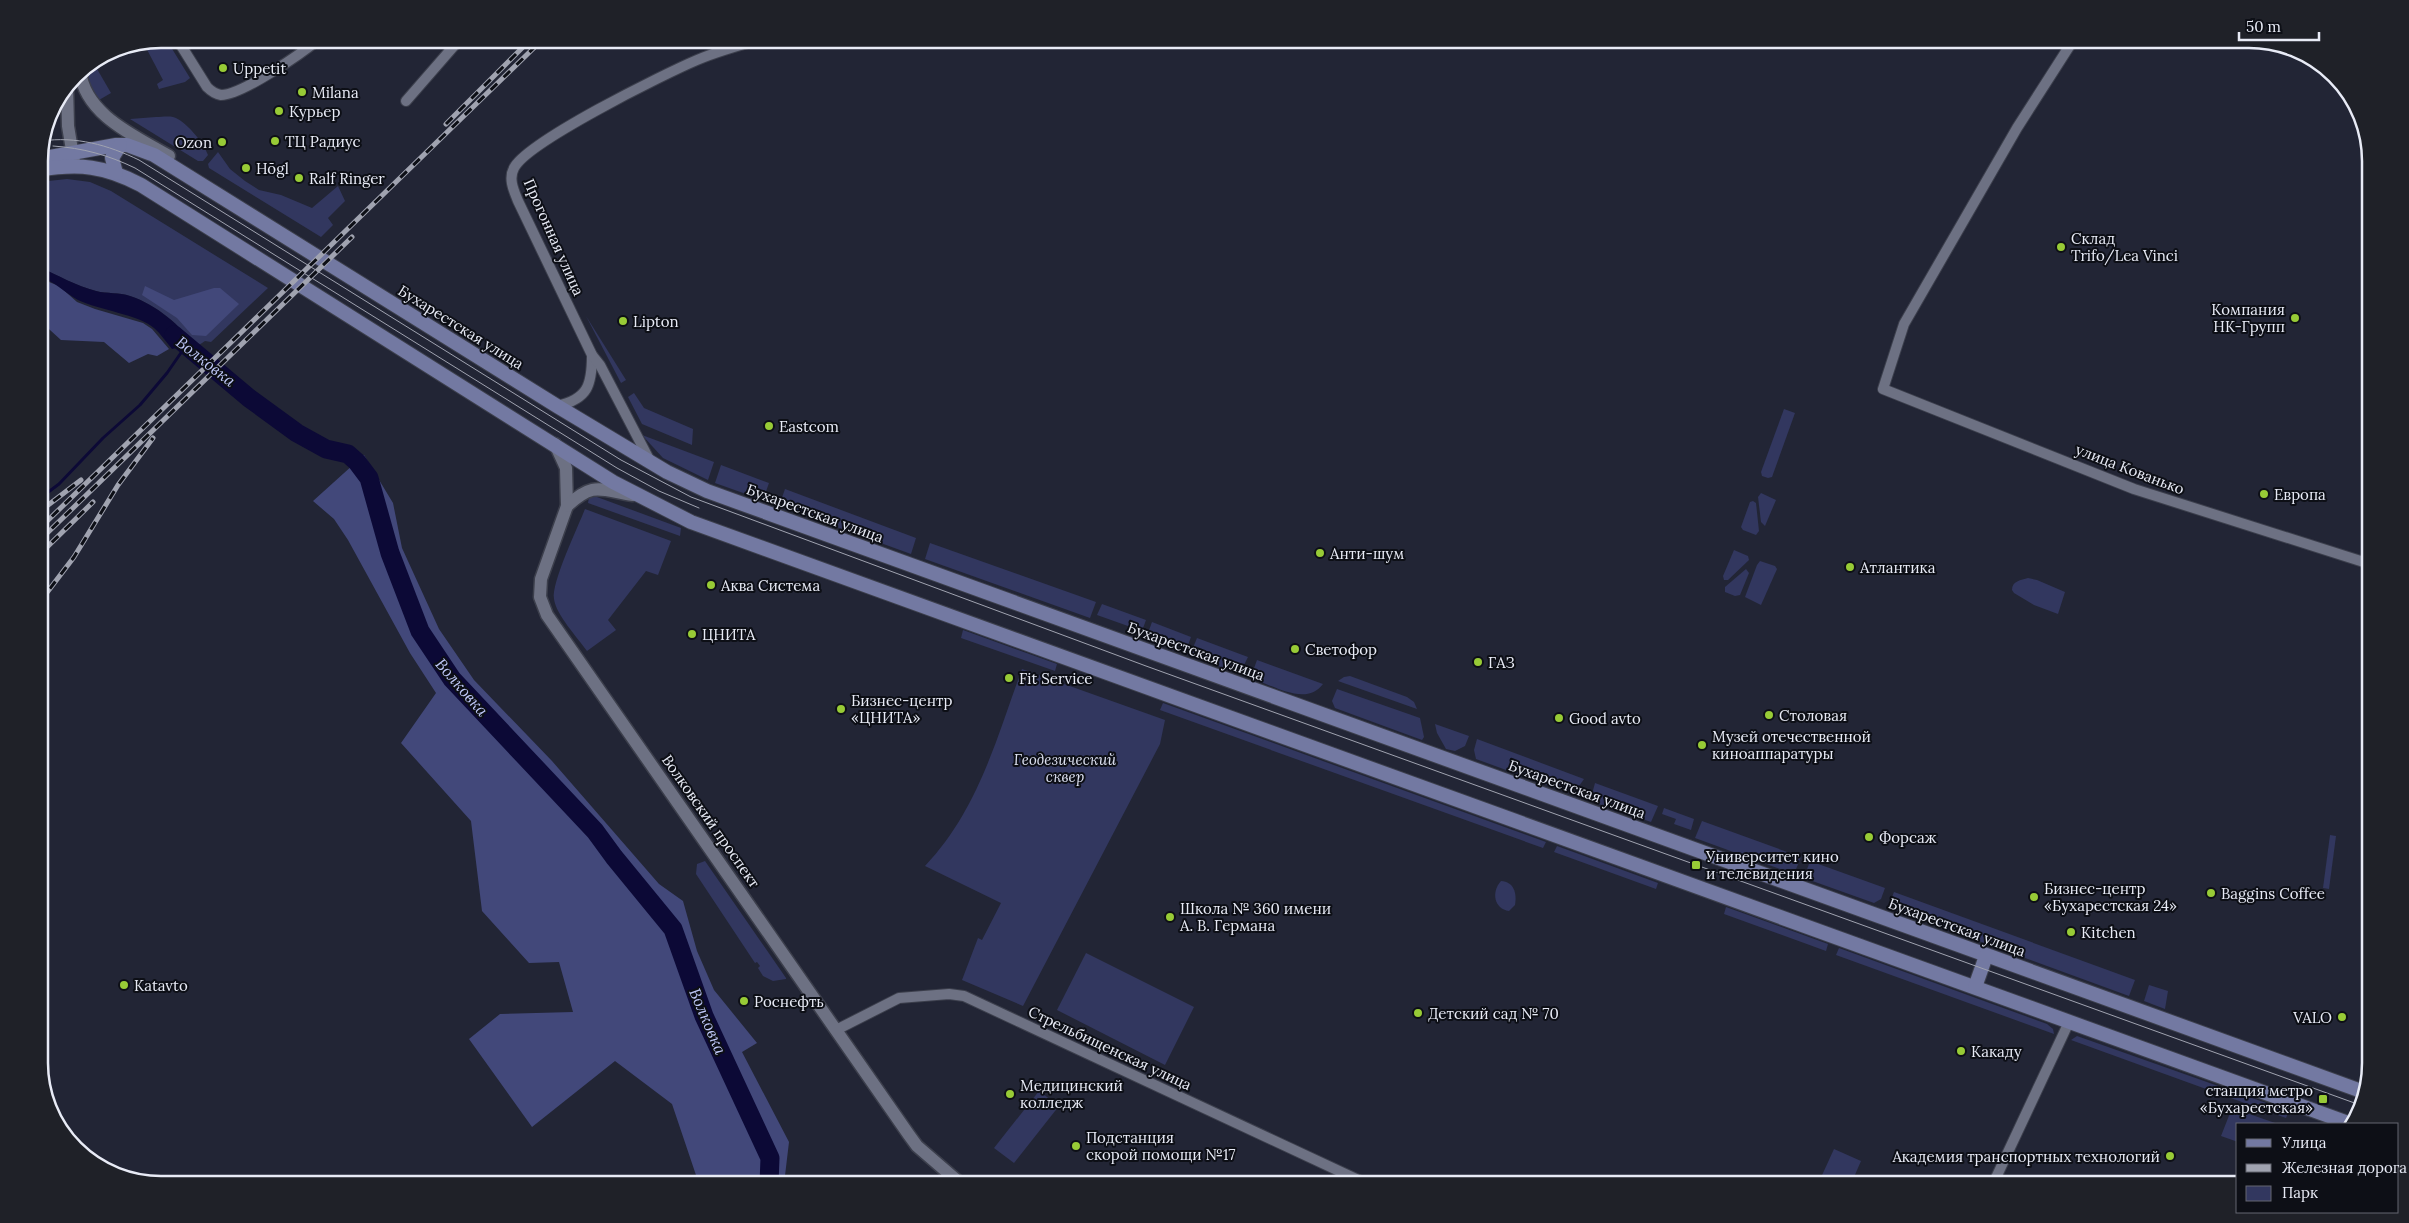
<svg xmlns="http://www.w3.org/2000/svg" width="2409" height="1223" viewBox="0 0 2409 1223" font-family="Lora,serif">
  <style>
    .green { fill: #32375f }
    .forest { fill: #42487a }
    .water { fill: #0c0936 }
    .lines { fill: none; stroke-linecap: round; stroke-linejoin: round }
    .stream { stroke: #0c0936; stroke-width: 3 }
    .river { stroke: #0c0936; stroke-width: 19 }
    .minor-casing { stroke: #3c3f4c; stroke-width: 12 }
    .tertiary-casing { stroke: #3c3f4c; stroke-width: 15 }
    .secondary-casing { stroke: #3c3f4c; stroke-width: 16 }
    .minor { stroke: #6d7183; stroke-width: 10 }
    .tertiary { stroke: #6d7183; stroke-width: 12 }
    .secondary { stroke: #7379a2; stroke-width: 14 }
    .tram { stroke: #a0a3b0; stroke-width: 1 }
    .rail-casing { stroke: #a0a3b0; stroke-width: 5 }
    .rail { stroke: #0d0f16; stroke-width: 3; stroke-dasharray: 9; stroke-linecap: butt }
    .poi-dot { fill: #98cb36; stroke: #0d0f16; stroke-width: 2 }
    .labels { text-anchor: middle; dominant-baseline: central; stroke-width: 4; stroke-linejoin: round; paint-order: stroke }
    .poi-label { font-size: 15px; fill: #e8ebf6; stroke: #0d0f16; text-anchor: start }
    .street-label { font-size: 15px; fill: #e8ebf6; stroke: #0d0f16 }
    .park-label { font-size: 15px; font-style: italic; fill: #dde1f1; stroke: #0d0f16 }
    .water-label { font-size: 16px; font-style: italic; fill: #bfc8f8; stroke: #0d0f16 }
    .rim { fill: none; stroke: #e8ebf6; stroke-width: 2.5 }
  </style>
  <rect width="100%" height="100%" fill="#222535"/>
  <g class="green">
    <path d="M166 39 190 78 185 82 159 89 157 84 163 80 143 42Z"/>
    <path d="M93 62 111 93 99 100 93 93 84 68Z"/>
    <path d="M156 117C161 117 168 116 173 117 185 120 204 143 208 155L203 161H198L130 119Z"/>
    <path d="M218 152 230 169 245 181 259 190 281 195 312 208 338 186 345 201 328 218 333 225 321 237 209 168 208 164Z"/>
    <path d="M67 179 90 182 111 191 268 288 211 342 205 341 196 347C180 325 157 305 130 296 119 292 107 294 96 291 76 286 57 275 39 267V182Z"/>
    <path d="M586 316 626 380 621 383Z"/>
    <path d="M634 393 644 408 693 429 692 445 642 424 628 397Z"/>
    <path d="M1784 409 1795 413 1772 477 1768 478 1762 476 1761 472Z"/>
    <path d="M642 435 714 462 708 480 663 458Z"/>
    <path d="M721 465 769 483 763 500 715 483Z"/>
    <path d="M785 489 916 538 911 554 779 506Z"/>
    <path d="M1761 493 1776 500 1765 526 1761 522 1758 497Z"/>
    <path d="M589 497H597L681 528 680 536 588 503Z"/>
    <path d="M1753 501 1756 503 1759 531 1756 535 1743 530 1741 527 1750 502Z"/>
    <path d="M585 509 671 541 658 575 646 571 608 620 616 630 587 651C578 638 556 615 554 599 551 583 578 527 585 509Z"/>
    <path d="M930 543 1096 602 1090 618 925 559Z"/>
    <path d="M1734 550 1748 556 1749 560 1728 580H1724L1723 576Z"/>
    <path d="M1760 561 1775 566 1777 569 1761 605 1745 597 1757 565Z"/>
    <path d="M1746 569 1749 573 1740 595 1735 596 1725 592V587Z"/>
    <path d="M2028 578 2037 580 2065 592 2058 614 2034 605 2014 593 2012 590C2012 581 2021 580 2028 578Z"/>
    <path d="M1102 604 1146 620 1142 631 1097 615Z"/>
    <path d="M1152 622 1191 637 1187 648 1148 633Z"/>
    <path d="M963 630 1057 664 1055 671 961 638Z"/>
    <path d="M1197 638 1248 657 1241 671 1237 673 1190 655Z"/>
    <path d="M1257 660 1323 684C1307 706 1276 687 1256 680L1253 671Z"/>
    <path d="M1022 669 1165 720 1160 744 1023 1006 962 980 978 938 982 940 1001 903 925 866C978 810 996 740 1022 669Z"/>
    <path d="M1350 676 1407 697 1414 702 1417 709 1338 681 1344 677Z"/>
    <path d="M1337 689 1420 718 1424 737 1422 740 1335 708 1332 701Z"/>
    <path d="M1163 703 1546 842 1543 848 1160 710Z"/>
    <path d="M1435 724 1469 736 1465 746 1455 751 1446 749 1437 733Z"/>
    <path d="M1477 739 1584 779 1577 789 1567 792 1476 759 1474 750Z"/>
    <path d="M1595 783 1658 806 1651 822 1593 802 1592 794Z"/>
    <path d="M1664 808 1694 819 1691 830 1674 824 1676 819 1662 814Z"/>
    <path d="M1702 821 1801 857 1794 874 1695 838Z"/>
    <path d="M2330 835 2336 836 2329 889 2323 888Z"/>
    <path d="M1557 846 1658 883 1656 889 1554 852Z"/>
    <path d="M705 861 786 978V979L773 981 763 976 758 968 760 966 757 962 755 963 696 874 697 864Z"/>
    <path d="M1810 861 1885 888 1881 899 1874 903 1804 878Z"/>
    <path d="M1501 881C1514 882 1517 893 1515 905L1509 911C1494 909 1491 892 1501 881Z"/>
    <path d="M1894 892 2135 980 2129 996 1892 909 1890 903Z"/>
    <path d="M1726 907 1828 944 1826 951 1724 914Z"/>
    <path d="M1839 948 2047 1024 2053 1029 2054 1034 1836 955Z"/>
    <path d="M1086 953 1194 1007 1165 1065 1057 1010Z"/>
    <path d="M2149 985 2168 991 2165 1009 2144 1001Z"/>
    <path d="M2077 1036 2289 1111 2286 1118 2071 1040Z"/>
    <path d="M1039 1091 1059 1106 1014 1163 994 1148Z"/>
    <path d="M2232 1108 2278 1124H2238V1142L2221 1136Z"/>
    <path d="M1834 1149 1861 1161 1851 1184H1818Z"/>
  </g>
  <g class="forest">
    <path d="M39 278 59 286 77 302 95 309 143 323 152 329 169 349 157 356 148 354 129 363 104 342 61 340 39 320Z"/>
    <path d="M145 286 174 300 214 288H220L239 304 206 336 192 335 177 318 142 295Z"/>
    <path d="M364 455 393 503 402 548 439 629 474 680 552 761 659 884 683 901 697 951 714 990 757 1043 742 1052 789 1142 784 1184H699L672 1104 615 1061 532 1127 469 1039 500 1014 573 1012 559 962 529 963 482 911 471 821 401 743 436 693 410 653 348 540 334 519 313 501Z"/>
  </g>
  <path class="water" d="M39 267C58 275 76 286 96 291 107 294 119 292 130 296 157 305 180 325 196 347L190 353 180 347 172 349C166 342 161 334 154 328 140 315 99 310 78 300 64 292 55 282 39 276Z"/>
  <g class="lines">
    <path class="stream" d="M39 499 59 484 103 438 140 405 167 373 185 347"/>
    <path class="river" d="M174 335 249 398 297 433 326 449 348 454 357 462 369 478 390 553 420 631 452 679 595 831 614 857 673 929 704 1016 770 1158 769 1184"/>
    <g class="minor-casing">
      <g id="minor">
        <path d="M177 39 207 87C211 91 215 94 221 95 242 95 302 53 319 39"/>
        <path d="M2074 39 2017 128 1904 324 1883 389 2134 489 2370 564"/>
        <path d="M406 101 460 39"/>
        <path d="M557 406C588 399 592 385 592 355"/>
        <path d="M650 461 600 365 592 355 518 201C514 191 508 179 514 168 527 142 664 74 697 60 718 51 740 45 762 39"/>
        <path d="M836 1030 899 998 949 994 964 996 1367 1184"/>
        <path d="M1993 1184 2069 1022"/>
      </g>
    </g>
    <g class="tertiary-casing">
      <g id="tertiary">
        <path d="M80 71C85 115 135 136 169 156"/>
        <path d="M67 85 68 126 74 162"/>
        <path d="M555 444 566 468 567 506 541 579 540 597 547 615 909 1135 917 1146 961 1184"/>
        <path d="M567 506C594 481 600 490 633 495"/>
      </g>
    </g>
    <g class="secondary-casing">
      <g id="secondary">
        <path d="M39 159 116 145H127L154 155 557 406 667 472 707 491 2364 1092"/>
        <path d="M39 170C79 163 105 166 141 185L613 482 691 522 2351 1124"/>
        <path d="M116 173 112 158 120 145"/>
        <path d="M1975 987 1986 956"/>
      </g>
    </g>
    <use href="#minor" class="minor"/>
    <use href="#tertiary" class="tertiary"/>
    <use href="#secondary" class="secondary"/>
    <g class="tram">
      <path d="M42 141C76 136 108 145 139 160L621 460 691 497 1146 666 2360 1105"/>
      <path d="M53 146C83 148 108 155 135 168L617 468 659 491 699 508"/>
    </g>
    <g class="rail-casing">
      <g id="rail">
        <path d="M446 124 531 39"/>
        <path d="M39 512 81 480"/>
        <path d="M39 529 543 39"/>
        <path d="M39 541 352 237"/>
        <path d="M39 555 93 502"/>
        <path d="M39 603 74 557 118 485 153 438"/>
      </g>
    </g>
    <use href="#rail" class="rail"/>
  </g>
  <g class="poi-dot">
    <circle cx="223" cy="68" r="5"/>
    <circle cx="302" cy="92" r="5"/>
    <circle cx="279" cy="111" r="5"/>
    <circle cx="275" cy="141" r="5"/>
    <circle cx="222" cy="142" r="5"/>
    <circle cx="246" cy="168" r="5"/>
    <circle cx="299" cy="178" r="5"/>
    <circle cx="2061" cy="247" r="5"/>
    <circle cx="2295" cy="318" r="5"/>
    <circle cx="623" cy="321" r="5"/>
    <circle cx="769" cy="426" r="5"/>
    <circle cx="2264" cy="494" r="5"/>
    <circle cx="1320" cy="553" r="5"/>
    <circle cx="1850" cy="567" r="5"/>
    <circle cx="711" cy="585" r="5"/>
    <circle cx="692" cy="634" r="5"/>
    <circle cx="1295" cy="649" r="5"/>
    <circle cx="1478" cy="662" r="5"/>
    <circle cx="1009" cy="678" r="5"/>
    <circle cx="841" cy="709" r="5"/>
    <circle cx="1769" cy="715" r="5"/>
    <circle cx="1559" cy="718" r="5"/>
    <circle cx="1702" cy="745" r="5"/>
    <circle cx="1869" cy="837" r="5"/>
    <rect x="1691" y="860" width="10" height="10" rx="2.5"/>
    <circle cx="2211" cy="893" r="5"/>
    <circle cx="2034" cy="897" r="5"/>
    <circle cx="1170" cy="917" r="5"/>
    <circle cx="2071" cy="932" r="5"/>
    <circle cx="124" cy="985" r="5"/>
    <circle cx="744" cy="1001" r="5"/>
    <circle cx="1418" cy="1013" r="5"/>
    <circle cx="2342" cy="1017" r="5"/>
    <circle cx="1961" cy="1051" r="5"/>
    <circle cx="1010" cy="1094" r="5"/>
    <rect x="2318" y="1094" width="10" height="10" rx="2.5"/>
    <circle cx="1076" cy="1146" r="5"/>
    <circle cx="2170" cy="1156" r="5"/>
  </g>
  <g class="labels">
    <g class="poi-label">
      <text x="233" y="68">Uppetit</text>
      <text x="312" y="92">Milana</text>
      <text x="289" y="111">Курьер</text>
      <text x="285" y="141">ТЦ Радиус</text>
      <text x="212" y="142" text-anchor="end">Ozon</text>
      <text x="256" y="168">Hōgl</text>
      <text x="309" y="178">Ralf Ringer</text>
      <text x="2071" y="238">Склад<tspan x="2071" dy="17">Trifo/Lea Vinci</tspan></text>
      <text x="2285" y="309" text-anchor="end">Компания<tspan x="2285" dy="17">НК-Групп</tspan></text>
      <text x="633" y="321">Lipton</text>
      <text x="779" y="426">Eastcom</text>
      <text x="2274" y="494">Европа</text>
      <text x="1330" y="553">Анти-шум</text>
      <text x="1860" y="567">Атлантика</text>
      <text x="721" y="585">Аква Система</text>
      <text x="702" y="634">ЦНИТА</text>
      <text x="1305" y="649">Светофор</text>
      <text x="1488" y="662">ГАЗ</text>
      <text x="1019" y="678">Fit Service</text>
      <text x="851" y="700">Бизнес-центр<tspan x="851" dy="17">«ЦНИТА»</tspan></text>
      <text x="1779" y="715">Столовая</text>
      <text x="1569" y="718">Good avto</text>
      <text x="1712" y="736">Музей отечественной<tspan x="1712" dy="17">киноаппаратуры</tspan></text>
      <text x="1879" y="837">Форсаж</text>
      <text x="1706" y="856">Университет кино<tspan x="1706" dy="17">и телевидения</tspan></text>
      <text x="2044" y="888">Бизнес-центр<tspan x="2044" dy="17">«Бухарестская 24»</tspan></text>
      <text x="2221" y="893">Baggins Coffee</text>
      <text x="1180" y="908">Школа № 360 имени<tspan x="1180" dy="17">А. В. Германа</tspan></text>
      <text x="2081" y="932">Kitchen</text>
      <text x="134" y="985">Katavto</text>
      <text x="754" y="1001">Роснефть</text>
      <text x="1428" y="1013">Детский сад № 70</text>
      <text x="2332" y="1017" text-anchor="end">VALO</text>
      <text x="1971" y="1051">Какаду</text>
      <text x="1020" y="1085">Медицинский<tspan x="1020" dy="17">колледж</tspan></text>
      <text x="2313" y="1090" text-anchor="end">станция метро<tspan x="2313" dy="17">«Бухарестская»</tspan></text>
      <text x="1086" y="1137">Подстанция<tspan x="1086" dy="17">скорой помощи №17</tspan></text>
      <text x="2160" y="1156" text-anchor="end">Академия транспортных технологий</text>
    </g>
    <g class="street-label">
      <text transform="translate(554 237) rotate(66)">Прогонная улица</text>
      <text transform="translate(461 327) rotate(32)">Бухарестская улица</text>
      <text transform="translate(2130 469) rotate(21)">улица Кованько</text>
      <text transform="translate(815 513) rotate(20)">Бухарестская улица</text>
      <text transform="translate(1196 651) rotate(20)">Бухарестская улица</text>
      <text transform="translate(1577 789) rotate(20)">Бухарестская улица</text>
      <text transform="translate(711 821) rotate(55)">Волковский проспект</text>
      <text transform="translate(1957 927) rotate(20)">Бухарестская улица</text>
      <text transform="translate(1110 1048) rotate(25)">Стрельбищенская улица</text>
    </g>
    <g class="park-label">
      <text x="1065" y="759">Геодезический<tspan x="1065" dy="17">сквер</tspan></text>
    </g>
    <g class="water-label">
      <text transform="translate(206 361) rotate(38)">Волковка</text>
      <text transform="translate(462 687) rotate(49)">Волковка</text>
      <text transform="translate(708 1021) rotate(67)">Волковка</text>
    </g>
  </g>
  <path d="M0 0H2409V1223H0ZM161 48H2249A113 113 0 0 1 2362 161V1063A113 113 0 0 1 2249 1176H161A113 113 0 0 1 48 1063V161A113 113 0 0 1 161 48Z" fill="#1f2128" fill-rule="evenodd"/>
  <path class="rim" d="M161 48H2249A113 113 0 0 1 2362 161V1063A113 113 0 0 1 2249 1176H161A113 113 0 0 1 48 1063V161A113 113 0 0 1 161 48Z"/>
  <rect x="2236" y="1123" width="162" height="90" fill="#0d0f16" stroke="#656770"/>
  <rect x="2246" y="1139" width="25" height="8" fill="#7379a2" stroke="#656770"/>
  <text x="2282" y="1148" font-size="15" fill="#e8ebf6">Улица</text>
  <rect x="2246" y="1164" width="25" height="8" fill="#a0a3b0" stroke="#656770"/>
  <text x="2282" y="1173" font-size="15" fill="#e8ebf6">Железная дорога</text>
  <rect x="2246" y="1186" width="25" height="15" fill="#32375f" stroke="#656770"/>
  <text x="2282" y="1198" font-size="15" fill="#e8ebf6">Парк</text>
  <path d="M2239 32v8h80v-8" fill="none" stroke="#e8ebf6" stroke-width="2.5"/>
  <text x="2246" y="32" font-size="15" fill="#e8ebf6" stroke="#0d0f16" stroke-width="4" paint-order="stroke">50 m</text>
</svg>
